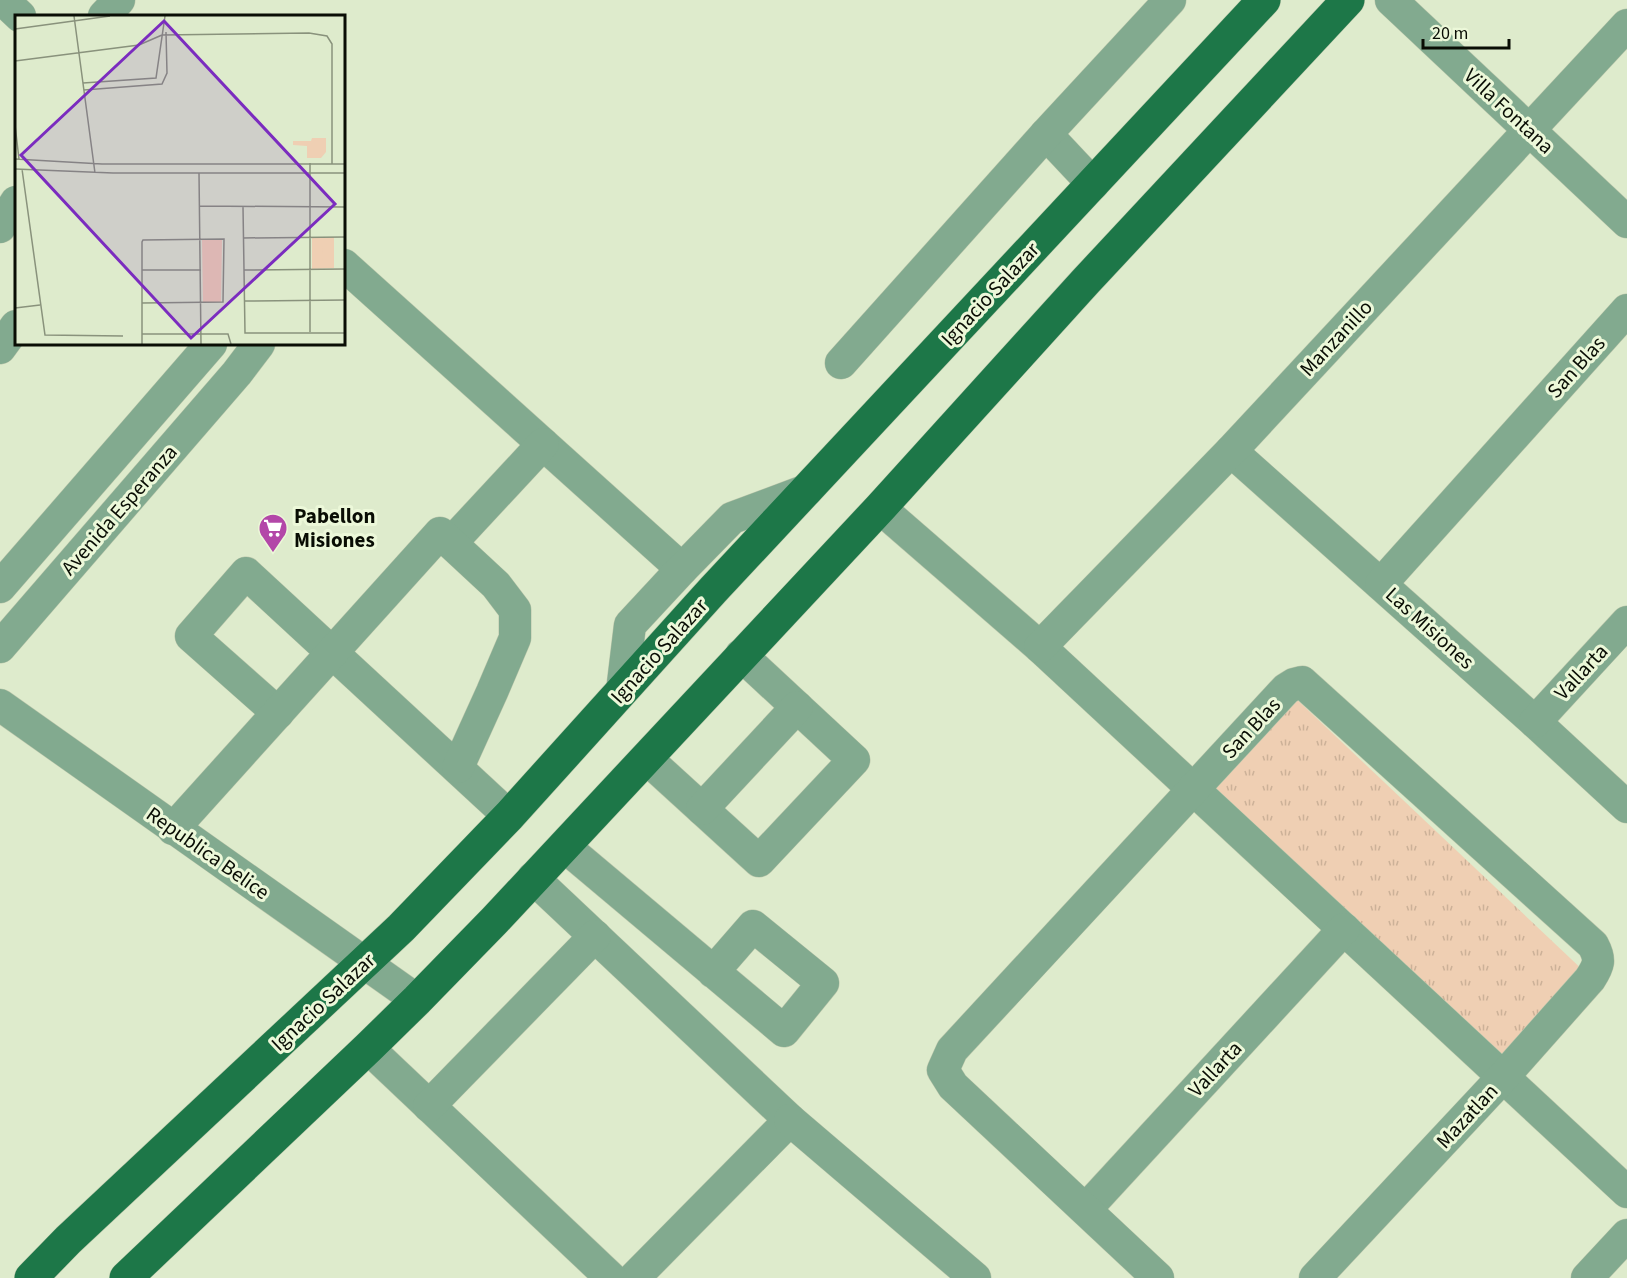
<svg xmlns="http://www.w3.org/2000/svg" width="1627" height="1278" viewBox="0 0 1627 1278" font-family="'Source Sans 3',sans-serif">
  <style>
    .grass { fill: url(#grass-tufts) }
    .lines { fill: none; stroke-linecap: round; stroke-linejoin: round }
    .minor-casing { stroke: #bcc7ac; stroke-width: 33 }
    .major-casing { stroke: #bcc7ac; stroke-width: 34 }
    .minor { stroke: #82aa8f; stroke-width: 32 }
    .major { stroke: #1d7748; stroke-width: 33 }
    .labels { text-anchor: middle; dominant-baseline: central; stroke-width: 6; stroke-linejoin: round; paint-order: stroke }
    .street-label { font-size: 21px; fill: #090d04; stroke: #ecf8d9 }
    .poi-label { font-size: 21px; font-weight: bold; fill: #090d04; stroke: #ecf8d9; text-anchor: start }
    .inset-road { fill: none; stroke: #89927c; stroke-width: 1.5 }
    .view { fill: #7b2cbf; fill-opacity: 0.15; stroke: #7b2cbf; stroke-width: 3 }
    .inset-edge { fill: none; stroke: #090d04; stroke-width: 3 }
  </style>
  <defs>
    <pattern id="grass-tufts" width="24" height="20" patternUnits="userSpaceOnUse" patternTransform="scale(1.5)"><rect width="24" height="20" fill="#efcfb3"/><path d="M3 7l-1-3M5 7V3M7 7l1-3M15 17l-1-3M17 17v-4M19 17l1-3" fill="none" stroke="#ccb198"/></pattern>
  </defs>
  <rect width="100%" height="100%" fill="#deebcc"/>
  <path class="grass" d="M1291 694 1588 975 1509 1064 1206 786Z"/>
  <g class="lines">
    <g class="minor-casing">
      <g id="minor">
        <path d="M3 0 20 16"/>
        <path d="M1391 0 1627 222"/>
        <path d="M104 16 119 0"/>
        <path d="M1046 134 1093 184"/>
        <path d="M0 227 16 202"/>
        <path d="M344 265 682 569"/>
        <path d="M0 348 16 326"/>
        <path d="M841 363 1046 134 1170 0"/>
        <path d="M1231 451 1535 722 1627 807"/>
        <path d="M880 508 1040 647 1627 1192"/>
        <path d="M451 543 543 444"/>
        <path d="M1381 584 1627 310"/>
        <path d="M0 587 211 344"/>
        <path d="M0 647 237 373 259 344"/>
        <path d="M1040 647 1231 451 1627 25"/>
        <path d="M622 691 630 625 682 569 732 518 807 490"/>
        <path d="M0 705 417 1000"/>
        <path d="M278 713 191 636 246 573 509 816"/>
        <path d="M1535 722 1627 622"/>
        <path d="M646 758 759 861 854 760 741 655"/>
        <path d="M702 809 797 707"/>
        <path d="M173 829 440 533 496 585 515 610V638L492 692 458 767"/>
        <path d="M564 846 784 1031 823 983 753 926 713 972"/>
        <path d="M533 878 790 1120 634 1278"/>
        <path d="M368 1048 611 1278"/>
        <path d="M429 1106 595 936"/>
        <path d="M790 1120 975 1278"/>
        <path d="M1086 1209 1344 929"/>
        <path d="M1158 1278 953 1086 943 1070 952 1050 1286 689 1294 684 1302 682 1593 945C1601 960 1599 965 1590 979L1503 1077 1315 1278"/>
        <path d="M1587 1278 1627 1235"/>
      </g>
    </g>
    <g class="major-casing">
      <g id="major">
        <path d="M31 1278 68 1240 401 928 509 816 713 590 1264 0"/>
        <path d="M126 1278 368 1048 417 1000 495 920 880 508 1085 282 1348 0"/>
      </g>
    </g>
    <use href="#minor" class="minor"/>
    <use href="#major" class="major"/>
  </g>
  <defs>
    <g id="supermarket-pin" transform="scale(1.5)"><path d="M0 17L-7.5 6A9.5 9.5 0 1 1 7.5 6Z" fill="#b347a8" stroke="#ecf8d9"/><path d="M-6-5.5h2.5l.6 2H6L4.5 2H-2.5L-4.4-4H-6ZM-1.5 3.2a1.3 1.3 0 1 0 .1 0ZM3 3.2a1.3 1.3 0 1 0 .1 0Z" fill="#fff"/></g>
  </defs>
  <g fill-rule="evenodd">
    <use href="#supermarket-pin" x="273" y="528"/>
  </g>
  <g class="labels">
    <g class="street-label">
      <text transform="translate(1509 111) rotate(43)">Villa Fontana</text>
      <text transform="translate(990 294) rotate(-47)">Ignacio Salazar</text>
      <text transform="translate(1336 338) rotate(-47)">Manzanillo</text>
      <text transform="translate(1576 367) rotate(-48)">San Blas</text>
      <text transform="translate(119 510) rotate(-49)">Avenida Esperanza</text>
      <text transform="translate(1430 628) rotate(42)">Las Misiones</text>
      <text transform="translate(659 651) rotate(-48)">Ignacio Salazar</text>
      <text transform="translate(1581 672) rotate(-47)">Vallarta</text>
      <text transform="translate(1251 728) rotate(-47)">San Blas</text>
      <text transform="translate(208 853) rotate(35)">Republica Belice</text>
      <text transform="translate(323 1002) rotate(-43)">Ignacio Salazar</text>
      <text transform="translate(1215 1069) rotate(-47)">Vallarta</text>
      <text transform="translate(1467 1116) rotate(-47)">Mazatlan</text>
    </g>
    <g class="poi-label">
      <text x="294" y="516">Pabellon<tspan x="294" dy="24">Misiones</tspan></text>
    </g>
  </g>
  <g transform="translate(15 15)">
    <rect width="330" height="330" fill="#deebcc"/>
    <path d="M319 222V253L297 254V223ZM187 224H207L206 287 188 288Z" fill="#efcfb3"/>
    <path d="M297 123H311V137L306 143H292V131L278 130V126H296Z" fill="#efcfb3"/>
    <path d="M308 227H319V247H307Z" fill="#efcfb3"/>
    <path class="inset-road" d="M59 1 80 158M0 14 95 1M147 20 294 18 312 21 317 29V149M0 46 124 30 147 20M68 68 141 63 150 1M69 75 147 69 152 58 151 17M0 110 4 144M0 144 87 149H330M295 148V317M0 154 98 158H330M7 154 30 320 108 321M184 158 186 329M185 191 330 192M228 192 230 318H330M228 223 330 222M127 255H186M229 255 330 254M229 286 330 285M127 288 208 287 209 224 128 225 127 227V329M0 293 25 290M127 319H213L216 329"/>
    <path class="view" d="M149 6 320 189 176 323 6 140Z"/>
    <rect width="330" height="330" class="inset-edge"/>
  </g>
  <path d="M1423 39v9h86v-9" fill="none" stroke="#090d04" stroke-width="3"/>
  <text x="1432" y="39" font-size="18" fill="#090d04" stroke="#ecf8d9" stroke-width="4.5" paint-order="stroke">20 m</text>
</svg>
